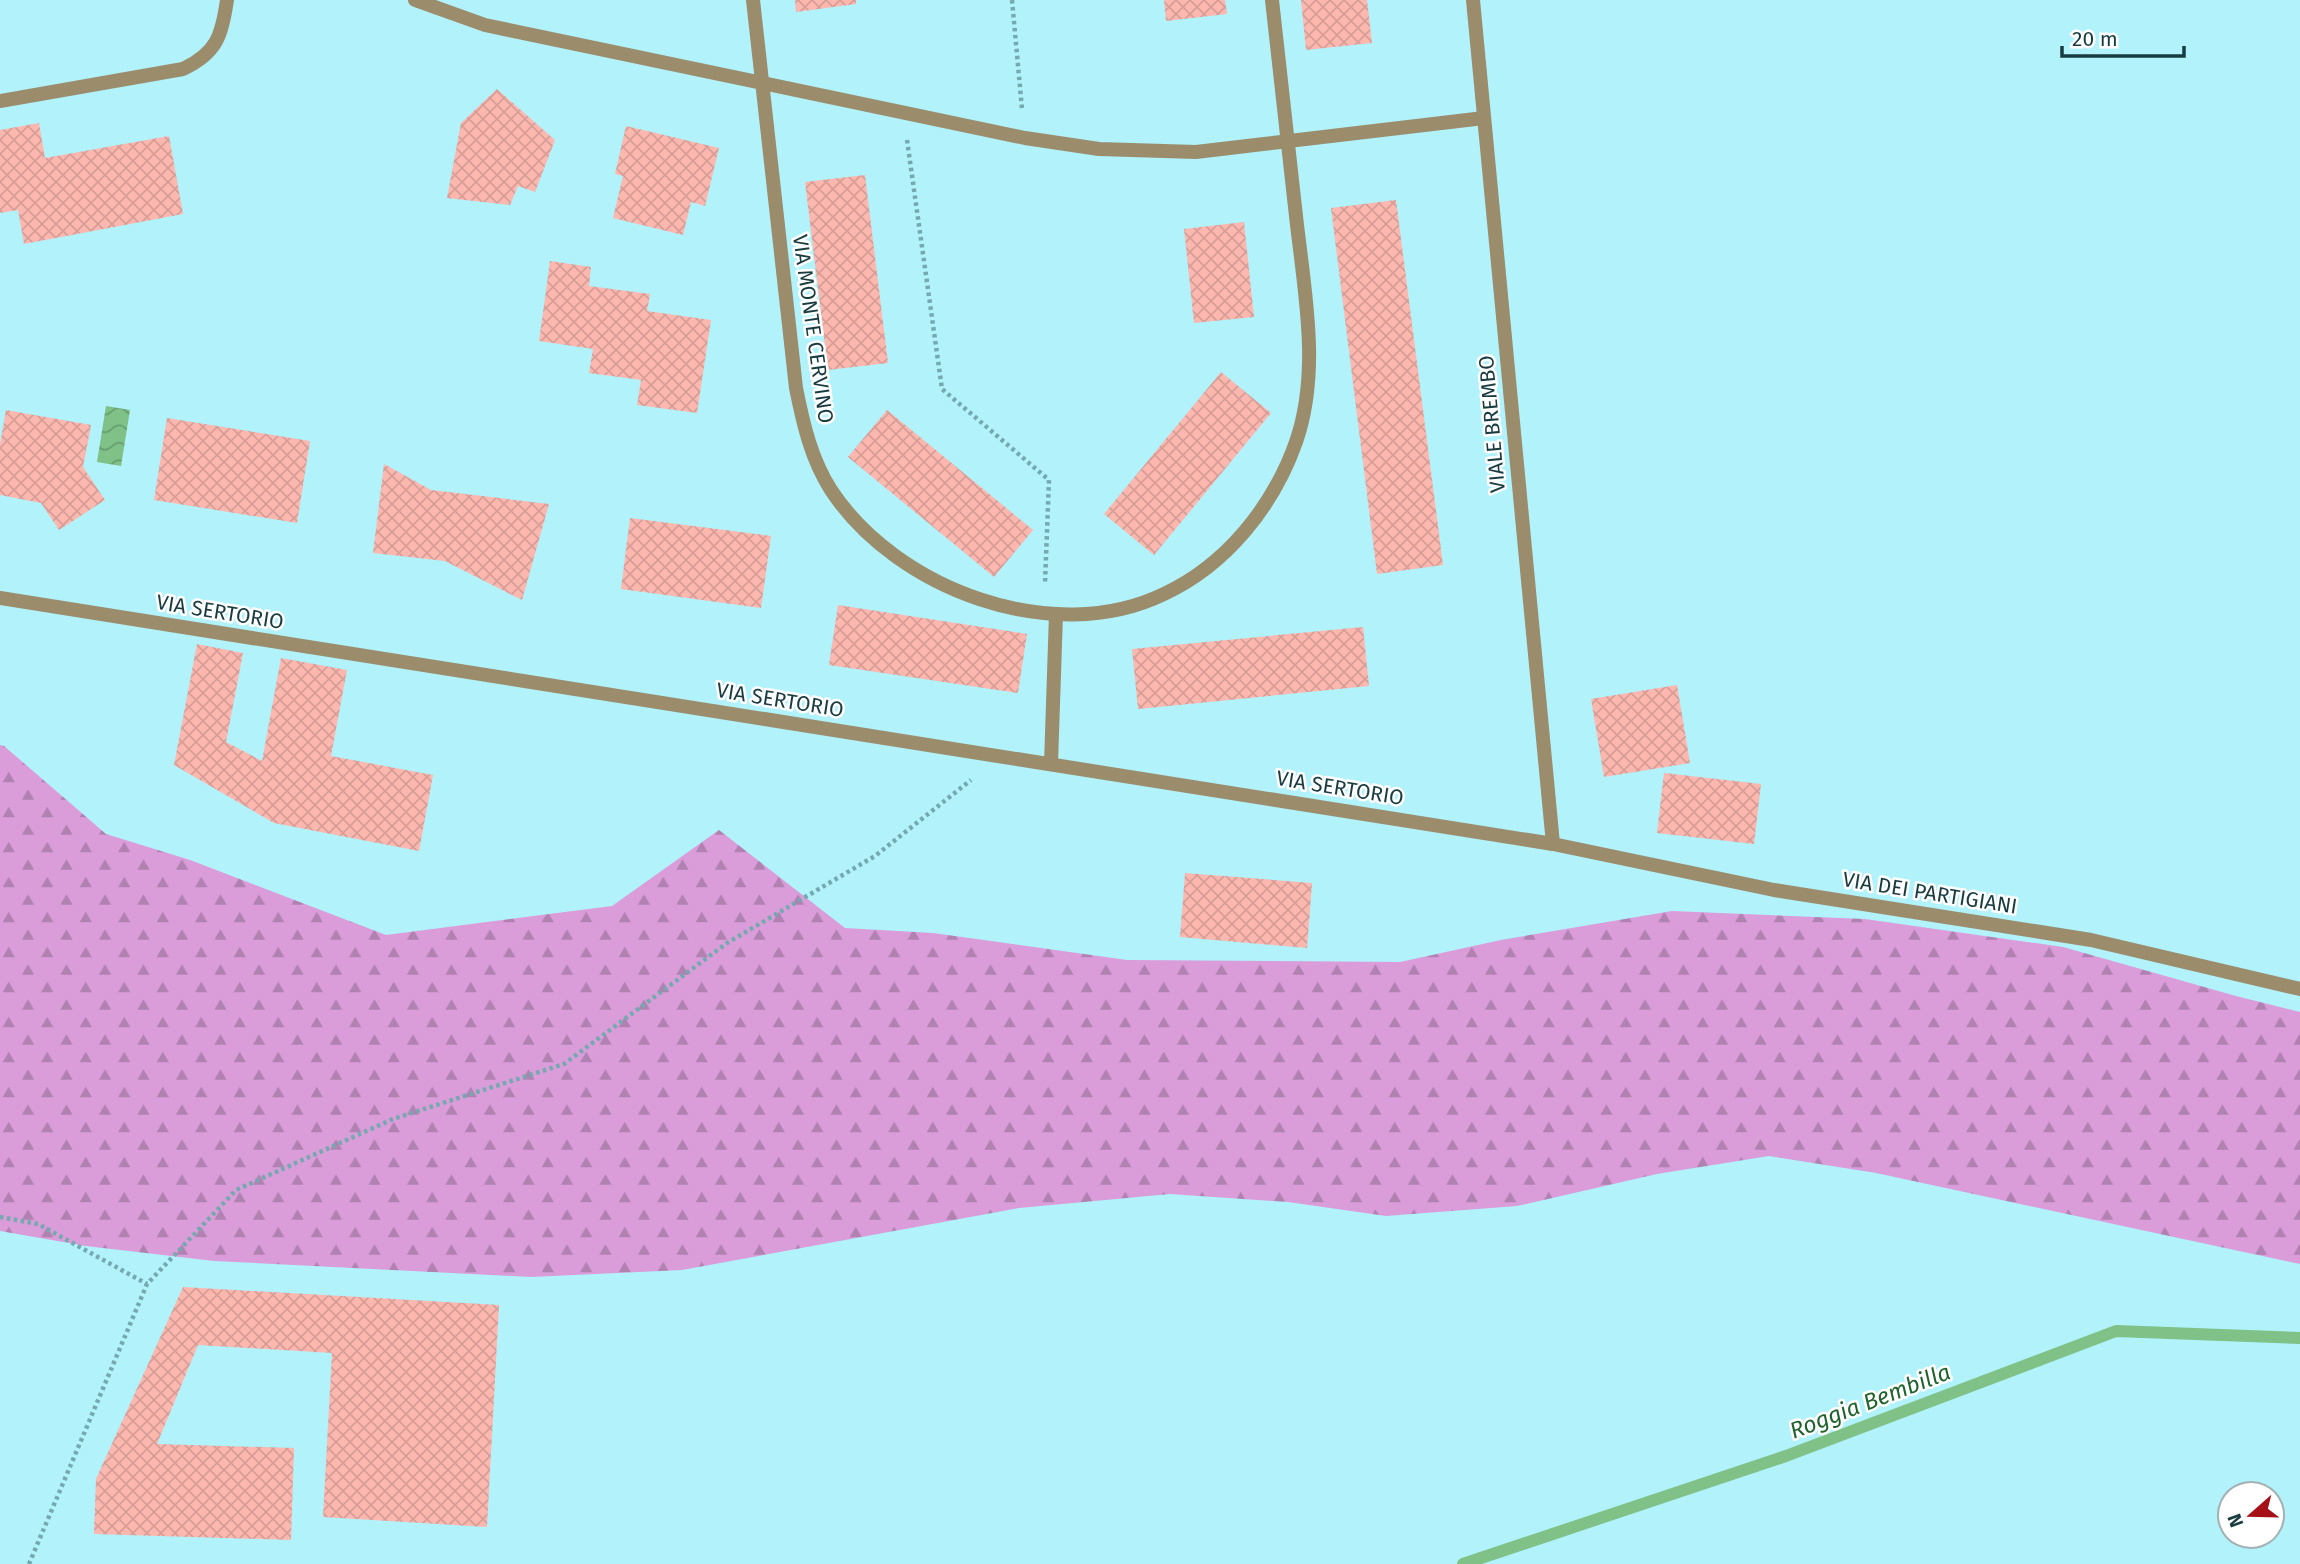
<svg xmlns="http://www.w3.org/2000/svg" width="2300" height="1564" viewBox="0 0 2300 1564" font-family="'Fira Sans',sans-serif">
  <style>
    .forest { fill: url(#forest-firs) }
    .water { fill: url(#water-waves) }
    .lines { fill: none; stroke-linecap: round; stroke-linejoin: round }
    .stream { stroke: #7fc186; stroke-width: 12 }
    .building { fill: url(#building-cross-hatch) }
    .path { stroke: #74a9b0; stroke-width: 4.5; stroke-dasharray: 3.5 3.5; stroke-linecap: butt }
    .minor { stroke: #9b8c6c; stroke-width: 14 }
    .labels { text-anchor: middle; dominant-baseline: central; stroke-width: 5; stroke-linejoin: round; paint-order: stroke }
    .street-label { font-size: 21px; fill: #193c40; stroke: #fff }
    .water-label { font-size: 23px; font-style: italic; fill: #20642d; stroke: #fff }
  </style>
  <defs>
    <pattern id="forest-firs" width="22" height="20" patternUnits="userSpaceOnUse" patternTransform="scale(1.75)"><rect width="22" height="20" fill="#da9dd9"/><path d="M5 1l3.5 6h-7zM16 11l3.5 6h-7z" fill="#b081b1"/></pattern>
    <pattern id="water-waves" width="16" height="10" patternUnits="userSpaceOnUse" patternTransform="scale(1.75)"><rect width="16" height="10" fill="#7fc186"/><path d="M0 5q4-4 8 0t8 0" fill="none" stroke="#679e6f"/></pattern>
    <pattern id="building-cross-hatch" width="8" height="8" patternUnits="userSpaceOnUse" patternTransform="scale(1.75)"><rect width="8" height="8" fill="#fcb7ae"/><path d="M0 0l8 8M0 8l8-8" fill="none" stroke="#d79e97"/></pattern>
  </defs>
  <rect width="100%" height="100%" fill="#b1f2fb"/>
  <path class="forest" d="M0 745 4 746 106 834 190 860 386 935 612 906 719 830 845 928 933 933 1127 960 1400 962 1501 940 1672 911 1865 919 2063 947 2236 996 2300 1012V1264L1876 1173 1769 1156 1657 1174 1517 1206 1386 1216 1288 1202 1170 1194 1019 1208 682 1270 531 1277 214 1261 86 1246 0 1231Z"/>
  <path class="water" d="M106 406 130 410 121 466 97 462Z"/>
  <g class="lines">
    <path class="stream" d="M1463 1564 1786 1456 2116 1331 2300 1338"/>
  </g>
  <g class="building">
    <path d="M795 0H856V4L796 12Z"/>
    <path d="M1164 0H1225L1227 14 1166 21Z"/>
    <path d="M1301 0H1367L1372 43 1306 50Z"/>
    <path d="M497 89 555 140 535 192 518 186 510 205 447 198 461 123Z"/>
    <path d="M39 123 45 158 169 136 183 214 24 244 18 210 0 213V130Z"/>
    <path d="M626 126 719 148 705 206 691 202 683 235 613 218 623 176 615 174Z"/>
    <path d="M865 175 888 363 828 370 805 182Z"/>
    <path d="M1396 200 1443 565 1377 574 1331 208Z"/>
    <path d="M1244 222 1254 317 1194 323 1184 229Z"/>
    <path d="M550 261 591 267 589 286 650 294 647 311 711 320 697 413 637 405 641 380 589 373 593 349 539 341Z"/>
    <path d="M1221 372 1271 413 1154 555 1104 514Z"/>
    <path d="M6 410 91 425 83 467 105 500 59 530 41 503 0 495V444Z"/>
    <path d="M887 410 1033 530 994 577 848 457Z"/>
    <path d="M167 418 310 441 297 523 154 500Z"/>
    <path d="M384 464 431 490 549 504 522 600 445 561 373 553Z"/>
    <path d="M630 518 771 536 761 608 621 589Z"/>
    <path d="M838 605 1027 634 1018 693 829 665Z"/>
    <path d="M1363 627 1369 686 1138 709 1132 649Z"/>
    <path d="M197 644 243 653 226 742 262 761 281 658 347 670 331 756 433 775 419 851 274 823 174 765Z"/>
    <path d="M1677 685 1690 763 1604 777 1591 699Z"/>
    <path d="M1664 773 1761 784 1754 844 1657 833Z"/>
    <path d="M1185 873 1312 883 1307 948 1180 937Z"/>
    <path d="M183 1287 499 1305 487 1527 323 1517 332 1353 198 1345 157 1444 294 1448 291 1540 94 1534 96 1479Z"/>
  </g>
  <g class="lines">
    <g class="path">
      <path d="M1012 0 1022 109"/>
      <path d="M907 140 942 389 1049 480 1045 583"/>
      <path d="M0 1217 38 1224 147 1284"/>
      <path d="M29 1564 147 1284 236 1190 393 1119 564 1064 727 943 875 856 971 780"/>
    </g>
    <g class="minor">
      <path d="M415 0 485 25 1025 138 1099 149 1196 152 1484 118"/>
      <path d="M753 0 796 388C803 423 811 459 831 490 896 589 1053 648 1164 594 1226 565 1273 507 1296 442 1321 370 1304 290 1296 216 1288 144 1280 72 1272 0"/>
      <path d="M1473 0 1553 844"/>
      <path d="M0 101 183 69C217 53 222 35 227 0"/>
      <path d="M0 598 1553 844 1774 890 2091 940 2300 989"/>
      <path d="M1051 764 1056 614"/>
    </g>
  </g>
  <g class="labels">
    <g class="street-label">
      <text transform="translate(813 329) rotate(82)">VIA MONTE CERVINO</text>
      <text transform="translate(1492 424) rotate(-95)">VIALE BREMBO</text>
      <text transform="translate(220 612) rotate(9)">VIA SERTORIO</text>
      <text transform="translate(780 700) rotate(9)">VIA SERTORIO</text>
      <text transform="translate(1340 788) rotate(9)">VIA SERTORIO</text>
      <text transform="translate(1930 893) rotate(9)">VIA DEI PARTIGIANI</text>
    </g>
    <g class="water-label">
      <text transform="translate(1870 1401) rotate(-21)">Roggia Bembilla</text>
    </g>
  </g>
  <g transform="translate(2251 1515) rotate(250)"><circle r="33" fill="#ffffff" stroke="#a3b1b3" stroke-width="2"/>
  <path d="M0-5L12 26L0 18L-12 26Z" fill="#a61017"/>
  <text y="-10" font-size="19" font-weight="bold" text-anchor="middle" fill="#193c40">N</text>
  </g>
  <path d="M2062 46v10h122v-10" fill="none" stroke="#193c40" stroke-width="3.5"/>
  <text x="2072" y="46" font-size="21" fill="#193c40" stroke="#ffffff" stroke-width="5" paint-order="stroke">20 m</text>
</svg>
